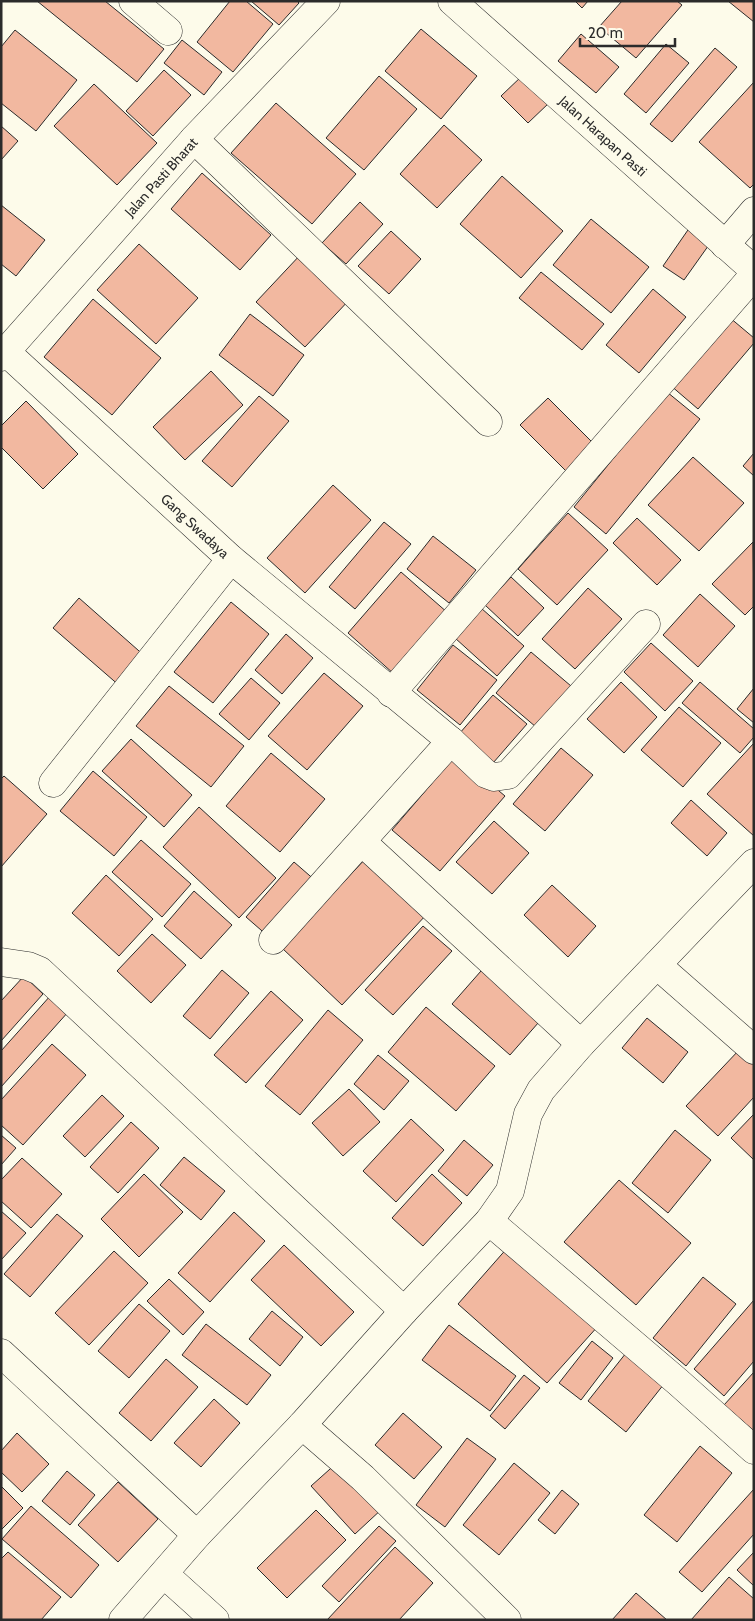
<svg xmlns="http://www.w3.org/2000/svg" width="755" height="1621" viewBox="0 0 755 1621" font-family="Cabin,sans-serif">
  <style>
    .building { fill: #f2b8a0; stroke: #2b2b2b }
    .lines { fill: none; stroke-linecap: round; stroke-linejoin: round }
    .minor-casing { stroke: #2b2b2b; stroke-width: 29 }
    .minor { stroke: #fdfbea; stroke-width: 28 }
    .labels { text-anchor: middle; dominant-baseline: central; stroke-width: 4; stroke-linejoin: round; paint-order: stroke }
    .street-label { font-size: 14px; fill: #2b2b2b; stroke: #fdfbea }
  </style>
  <rect width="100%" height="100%" fill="#fdfbea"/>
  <g class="building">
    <path d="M37 1H105L164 49 137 82Z"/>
    <path d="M230 1H246L273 24 233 72 197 42Z"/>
    <path d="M251 1H297L299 3 279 25Z"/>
    <path d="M575 1H588L582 8Z"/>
    <path d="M622 1H677L682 5 636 58 599 27Z"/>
    <path d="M728 1H754V22Z"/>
    <path d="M421 29 477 76 441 119 385 71Z"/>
    <path d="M15 30 77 80 36 131 1 103V47Z"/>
    <path d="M581 34 619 67 596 93 558 61Z"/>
    <path d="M182 40 222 72 204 95 164 63Z"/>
    <path d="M666 44 689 63 646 113 624 94Z"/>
    <path d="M715 48 737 67 672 142 650 124Z"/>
    <path d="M164 70 191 95 153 136 126 111Z"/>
    <path d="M523 75 550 102 528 123 501 96Z"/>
    <path d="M379 76 417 109 364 170 326 138Z"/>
    <path d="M754 82V184L750 188 699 142Z"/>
    <path d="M94 84 157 143 117 185 54 126Z"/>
    <path d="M276 103 356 174 312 224 231 153Z"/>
    <path d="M444 125 482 160 437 208 400 174Z"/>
    <path d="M1 126 18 141 1 160Z"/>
    <path d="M202 173 271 235 240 270 171 209Z"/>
    <path d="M502 176 563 231 521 278 460 224Z"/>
    <path d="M360 202 383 224 346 264 322 243Z"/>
    <path d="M1 205 45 240 16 276 1 264Z"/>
    <path d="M591 219 649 267 611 313 553 265Z"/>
    <path d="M690 227 711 242 684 280 663 266Z"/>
    <path d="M391 231 421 259 389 294 358 266Z"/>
    <path d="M139 244 198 298 156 344 97 290Z"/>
    <path d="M302 253 351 298 305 347 256 302Z"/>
    <path d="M541 272 604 324 582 350 519 298Z"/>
    <path d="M653 289 686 317 639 373 606 345Z"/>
    <path d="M93 299 161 358 112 415 44 357Z"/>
    <path d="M250 314 304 355 273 396 219 355Z"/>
    <path d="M729 317 754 338V343L698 409 670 385Z"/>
    <path d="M211 371 243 405 185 460 153 427Z"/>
    <path d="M667 392 700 419 606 534 574 507Z"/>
    <path d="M259 396 289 421 232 487 202 461Z"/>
    <path d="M548 398 596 446 569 474 520 425Z"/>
    <path d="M26 401 78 454 43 489 1 447V426Z"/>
    <path d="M754 453V476L743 466Z"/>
    <path d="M693 457 744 503 699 551 648 505Z"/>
    <path d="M333 485 371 520 305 593 267 558Z"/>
    <path d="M568 513 608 550 557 605 518 569Z"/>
    <path d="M637 518 681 560 657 585 613 543Z"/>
    <path d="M384 522 411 544 355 609 329 587Z"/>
    <path d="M433 536 476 570 449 603 407 569Z"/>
    <path d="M753 542 754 606 745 615 712 584Z"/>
    <path d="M401 572 448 613 394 674 348 633Z"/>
    <path d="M511 577 544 608 518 636 485 605Z"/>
    <path d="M588 588 622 619 575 669 542 639Z"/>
    <path d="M700 594 735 626 698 667 663 635Z"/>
    <path d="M79 598 147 658 121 687 53 628Z"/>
    <path d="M231 602 269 634 213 703 174 672Z"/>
    <path d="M481 608 524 646 497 676 455 638Z"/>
    <path d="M286 634 313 658 282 694 255 670Z"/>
    <path d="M651 643 693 681 665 711 624 672Z"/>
    <path d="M453 645 497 680 460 725 417 690Z"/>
    <path d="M531 652 571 686 536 727 496 693Z"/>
    <path d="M324 673 363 706 307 770 268 736Z"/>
    <path d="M251 678 280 703 249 740 219 714Z"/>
    <path d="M621 682 657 717 624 753 587 719Z"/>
    <path d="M700 682 754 729V737L740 753 682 703Z"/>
    <path d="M169 686 244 746 211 787 136 726Z"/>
    <path d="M754 688V723L737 709Z"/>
    <path d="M493 695 527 724 493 763 459 734Z"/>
    <path d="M679 707 721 743 683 787 641 750Z"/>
    <path d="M131 739 192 795 164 827 102 771Z"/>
    <path d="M754 743V836L707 794Z"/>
    <path d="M561 748 593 775 545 831 513 804Z"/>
    <path d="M271 753 325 799 280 852 226 806Z"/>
    <path d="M456 755 505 796 440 871 392 830Z"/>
    <path d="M93 771 147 817 114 856 60 811Z"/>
    <path d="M4 776 47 814 1 867V779Z"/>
    <path d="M691 800 727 833 707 856 671 823Z"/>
    <path d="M199 807 276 878 239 918 163 847Z"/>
    <path d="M494 821 529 853 492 894 456 862Z"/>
    <path d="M141 840 191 884 162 917 112 872Z"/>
    <path d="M367 857 427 914 342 1005 282 948Z"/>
    <path d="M294 862 317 882 269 937 246 917Z"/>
    <path d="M106 875 153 919 119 956 72 913Z"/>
    <path d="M552 885 596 926 568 957 524 915Z"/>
    <path d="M194 891 232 925 201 959 164 926Z"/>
    <path d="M423 926 452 951 393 1015 365 990Z"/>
    <path d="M152 934 186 965 151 1003 117 971Z"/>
    <path d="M488 963 546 1014 510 1055 452 1004Z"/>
    <path d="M222 970 249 993 210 1039 183 1016Z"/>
    <path d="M24 976 43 994 1 1041V1001Z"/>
    <path d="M271 991 303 1020 246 1083 214 1055Z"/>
    <path d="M51 995 69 1011 1 1087V1051Z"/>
    <path d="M426 1007 495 1066 456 1111 388 1052Z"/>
    <path d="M328 1010 363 1040 300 1115 265 1086Z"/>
    <path d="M647 1018 688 1052 663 1083 622 1048Z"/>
    <path d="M52 1044 86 1075 23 1145 1 1125V1100Z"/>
    <path d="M740 1049 754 1062V1097L718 1136 686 1106Z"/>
    <path d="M378 1055 409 1081 384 1110 354 1084Z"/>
    <path d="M349 1089 380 1122 343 1156 312 1123Z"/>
    <path d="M102 1095 124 1116 85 1157 63 1136Z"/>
    <path d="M754 1114V1160L731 1138Z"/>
    <path d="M411 1119 444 1150 396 1202 363 1171Z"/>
    <path d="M131 1122 159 1148 118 1193 90 1167Z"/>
    <path d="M675 1130 711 1160 668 1213 632 1183Z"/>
    <path d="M1 1135 16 1148 1 1165Z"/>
    <path d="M464 1140 493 1165 467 1196 438 1171Z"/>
    <path d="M184 1157 225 1191 201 1220 160 1185Z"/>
    <path d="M22 1158 62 1194 31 1228 1 1201V1180Z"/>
    <path d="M144 1174 183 1212 139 1257 101 1219Z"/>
    <path d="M432 1174 462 1203 423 1246 392 1218Z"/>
    <path d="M619 1180 691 1243 636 1305 564 1242Z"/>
    <path d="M1 1211 26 1233 1 1260Z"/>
    <path d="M234 1212 265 1241 210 1302 178 1273Z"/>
    <path d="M57 1214 83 1236 30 1297 4 1274Z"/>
    <path d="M284 1245 354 1312 321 1346 251 1280Z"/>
    <path d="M509 1246 599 1325 547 1383 458 1304Z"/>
    <path d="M114 1251 148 1283 89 1345 55 1313Z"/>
    <path d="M703 1277 736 1304 686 1366 653 1338Z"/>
    <path d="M169 1279 204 1312 183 1335 147 1301Z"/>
    <path d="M754 1300V1361L724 1396 694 1369Z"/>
    <path d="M139 1304 170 1331 129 1378 98 1351Z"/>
    <path d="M272 1311 303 1337 280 1366 249 1339Z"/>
    <path d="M206 1324 271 1375 247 1405 182 1355Z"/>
    <path d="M449 1325 516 1376 490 1411 422 1360Z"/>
    <path d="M592 1341 613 1358 581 1400 559 1383Z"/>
    <path d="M626 1353 664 1384 626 1432 588 1401Z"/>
    <path d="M166 1359 198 1387 151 1441 119 1413Z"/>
    <path d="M754 1372V1431L724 1405Z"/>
    <path d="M524 1375 540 1388 505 1429 490 1416Z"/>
    <path d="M214 1399 240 1423 201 1467 174 1443Z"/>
    <path d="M403 1413 442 1447 414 1479 375 1445Z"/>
    <path d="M17 1433 49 1464 22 1492 1 1472V1451Z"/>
    <path d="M467 1438 496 1459 445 1527 416 1505Z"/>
    <path d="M700 1446 732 1473 677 1542 644 1515Z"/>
    <path d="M339 1461 383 1508 355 1534 311 1486Z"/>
    <path d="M514 1463 550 1493 499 1555 463 1525Z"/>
    <path d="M67 1471 95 1495 70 1525 42 1501Z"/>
    <path d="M118 1482 158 1519 118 1562 78 1525Z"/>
    <path d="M1 1486 23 1508 1 1530Z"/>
    <path d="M754 1489V1534L702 1592 679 1572Z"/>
    <path d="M562 1490 579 1504 555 1534 538 1520Z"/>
    <path d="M31 1506 99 1565 71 1598 2 1539Z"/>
    <path d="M316 1510 346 1540 287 1598 257 1568Z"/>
    <path d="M379 1526 396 1541 339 1602 322 1586Z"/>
    <path d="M395 1547 433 1583 399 1620H327Z"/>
    <path d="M8 1552 61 1597 41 1620H1V1559Z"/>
    <path d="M754 1552V1586L737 1570Z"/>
    <path d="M729 1577 754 1599V1620H691Z"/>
    <path d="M636 1593 667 1620H612Z"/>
  </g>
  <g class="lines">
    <g class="minor-casing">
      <g id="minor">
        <path d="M133 1 168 31"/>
        <path d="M452 1 754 270"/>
        <path d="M194 139 488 422"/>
        <path d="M725 245 754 211"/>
        <path d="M6 352 231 559 451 741 486 774 494 777 508 775 646 624"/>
        <path d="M1 357 194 139 326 1"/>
        <path d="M391 693 754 275"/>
        <path d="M53 783 231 559"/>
        <path d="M362 842 581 1044"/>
        <path d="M273 940 451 741"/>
        <path d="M1 962 28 966 40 971 404 1311"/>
        <path d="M657 965 754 1050"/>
        <path d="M489 1221 678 1382 754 1450"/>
        <path d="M1 1353 197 1535"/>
        <path d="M302 1425 363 1478 507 1620"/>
        <path d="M164 1574 215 1620"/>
        <path d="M123 1620 197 1535 302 1425 404 1311 489 1221 510 1191 528 1114 541 1090 581 1044 754 863"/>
      </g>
    </g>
    <use href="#minor" class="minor"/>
  </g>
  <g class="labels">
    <g class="street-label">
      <text transform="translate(603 136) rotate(42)">Jalan Harapan Pasti</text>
      <text transform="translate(161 177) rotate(-48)">Jalan Pasti Bharat</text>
      <text transform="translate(195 526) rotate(43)">Gang Swadaya</text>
    </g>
  </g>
  <rect width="755" height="1621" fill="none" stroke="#2b2b2b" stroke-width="5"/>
  <path d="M580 38v8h95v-8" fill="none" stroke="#2b2b2b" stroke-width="2.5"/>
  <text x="588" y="38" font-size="15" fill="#2b2b2b" stroke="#fdfbea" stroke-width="4" paint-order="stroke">20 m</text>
</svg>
